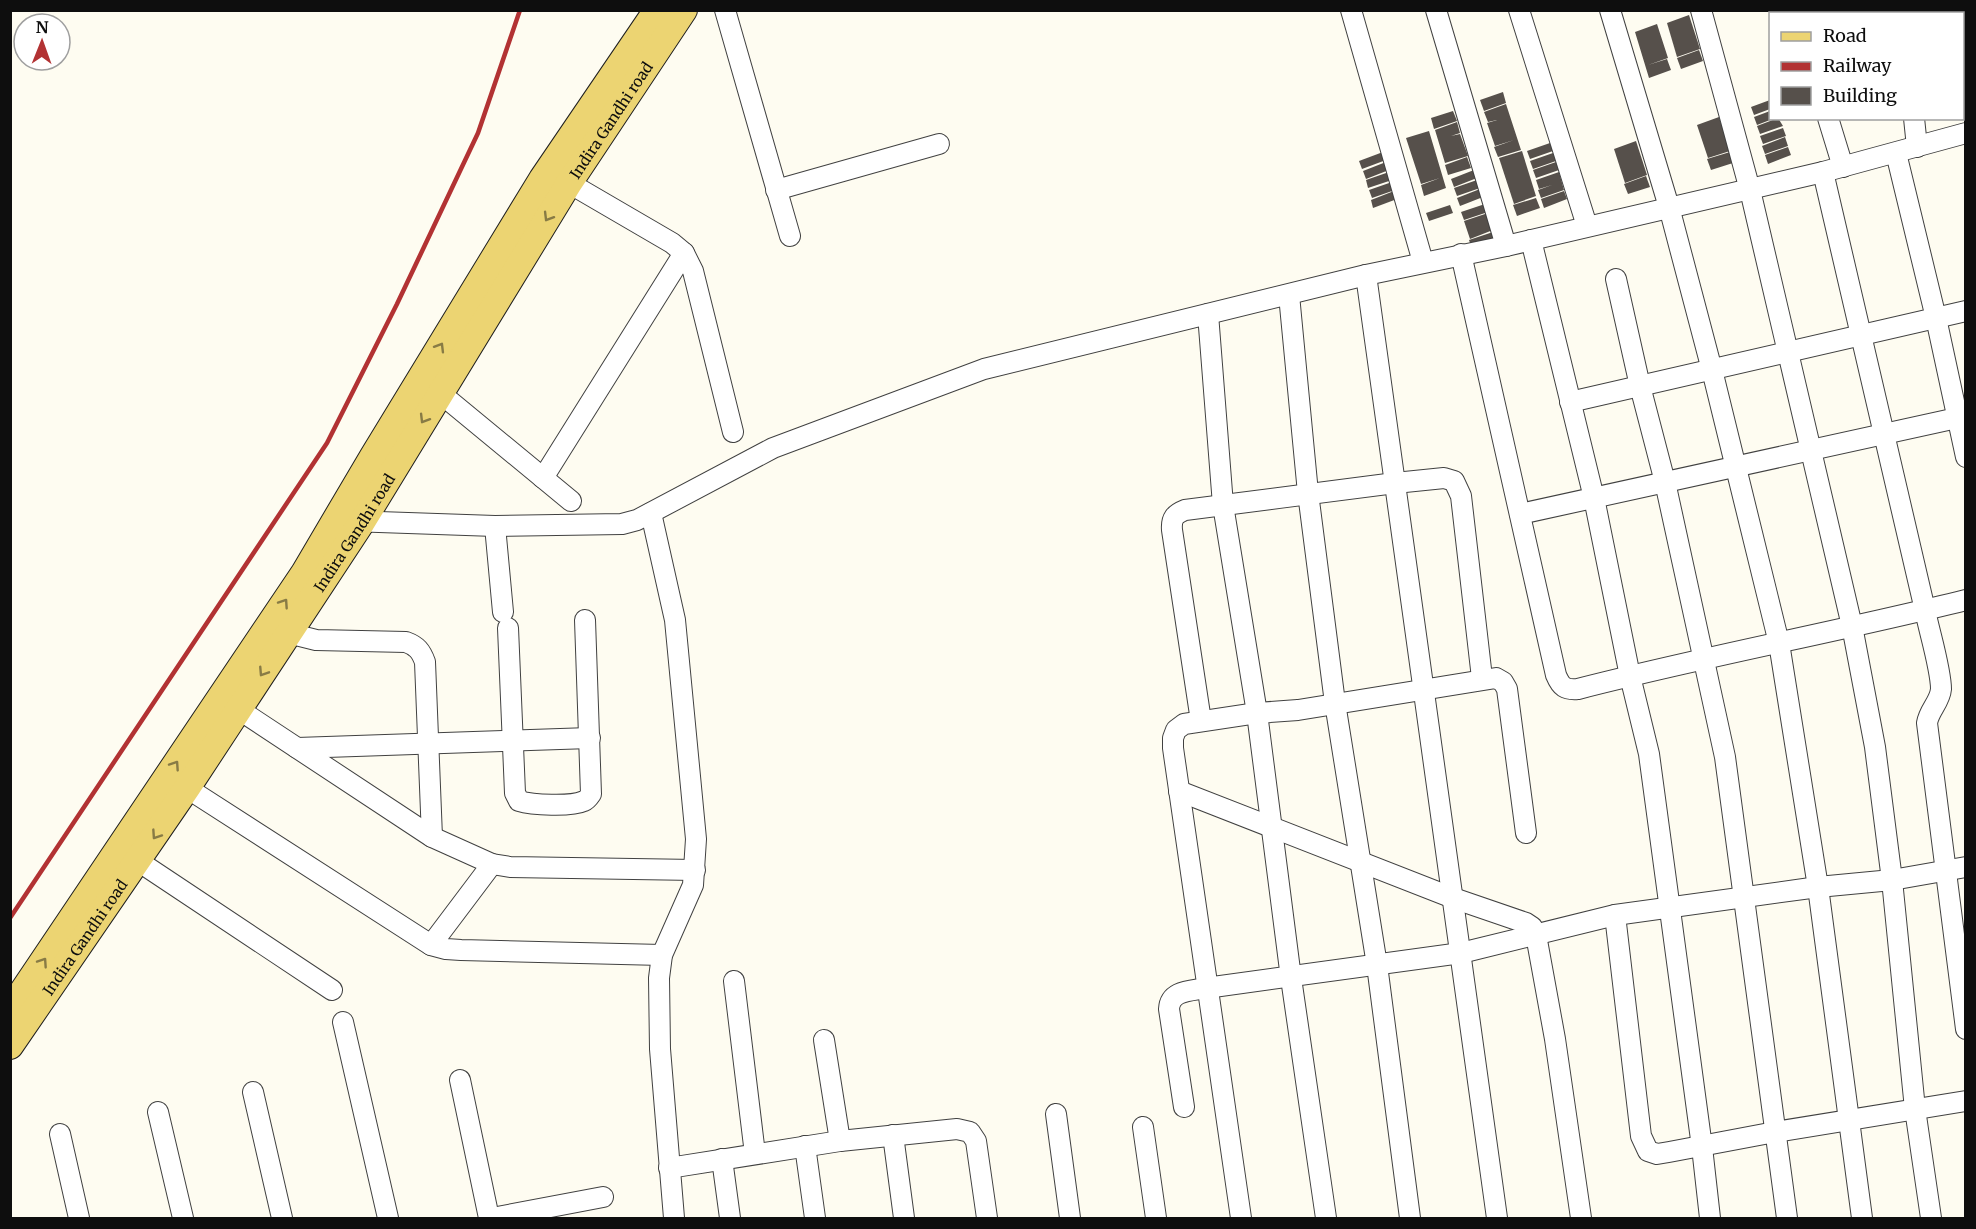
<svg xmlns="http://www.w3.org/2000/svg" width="1976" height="1229" viewBox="0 0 1976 1229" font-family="Merriweather,serif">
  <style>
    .building { fill: #56504b }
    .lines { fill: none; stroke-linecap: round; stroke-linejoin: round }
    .minor-casing { stroke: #414141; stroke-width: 22 }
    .major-casing { stroke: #1f1f1f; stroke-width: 28 }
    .minor { stroke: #fff; stroke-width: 20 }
    .major { stroke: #ecd472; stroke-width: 26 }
    .rail { stroke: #b23233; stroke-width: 4.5 }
    .oneway { stroke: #887b45 }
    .labels { text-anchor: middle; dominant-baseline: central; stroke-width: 6; stroke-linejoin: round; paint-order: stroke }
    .street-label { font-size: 15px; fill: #0e0e0e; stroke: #fff }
  </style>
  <rect width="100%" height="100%" fill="#fefcf1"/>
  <g class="building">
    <path d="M1689 15 1700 49 1677 57 1667 23Z"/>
    <path d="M1657 24 1668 58 1648 65 1667 59 1671 70 1649 78 1635 32Z"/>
    <path d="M1699 50 1703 61 1681 69 1677 58Z"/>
    <path d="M1503 92 1506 103 1484 111 1480 100Z"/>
    <path d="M1770 100V109L1754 115 1751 107Z"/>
    <path d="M1506 104 1521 150 1498 157 1494 147 1514 140 1495 146 1487 123 1497 120 1488 122 1484 112Z"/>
    <path d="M1453 111 1457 121 1434 129 1431 118Z"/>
    <path d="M1770 111V120L1757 125 1754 117Z"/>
    <path d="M1719 117 1730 151 1708 158 1697 125Z"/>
    <path d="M1778 118 1783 126 1760 134 1757 126Z"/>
    <path d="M1457 122 1460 133 1451 136 1460 134 1468 156 1445 163 1435 130Z"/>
    <path d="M1783 128 1786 136 1763 144 1760 136Z"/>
    <path d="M1429 131 1446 188 1424 196 1421 185 1440 178 1421 184 1406 138Z"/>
    <path d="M1785 137 1788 146 1765 154 1762 146Z"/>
    <path d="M1636 141 1647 175 1625 183 1614 149Z"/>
    <path d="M1550 143 1553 151 1530 159 1527 151Z"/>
    <path d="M1788 147 1791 155 1768 164 1765 155Z"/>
    <path d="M1522 151 1536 196 1514 204 1499 158Z"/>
    <path d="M1383 152 1386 160 1362 169 1359 161Z"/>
    <path d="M1730 152 1733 163 1711 170 1707 159Z"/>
    <path d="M1553 153 1556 161 1533 169 1530 161Z"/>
    <path d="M1467 157 1471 168 1448 175 1445 165Z"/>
    <path d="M1386 162 1389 170 1366 179 1363 171Z"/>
    <path d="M1556 162 1559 170 1536 178 1533 170Z"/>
    <path d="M1474 170 1477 178 1454 187 1451 179Z"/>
    <path d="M1389 172 1392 180 1368 188 1366 180Z"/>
    <path d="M1559 172 1564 190 1541 198 1538 190 1552 185 1539 189 1536 180Z"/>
    <path d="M1646 176 1650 187 1628 194 1624 184Z"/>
    <path d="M1477 180 1480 188 1457 196 1454 188Z"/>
    <path d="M1392 182 1395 190 1372 198 1369 190Z"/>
    <path d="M1480 189 1483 197 1460 206 1457 198Z"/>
    <path d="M1394 191 1397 199 1373 208 1371 200Z"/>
    <path d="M1564 191 1567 199 1544 208 1541 199Z"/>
    <path d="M1536 198 1540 208 1517 216 1513 205Z"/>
    <path d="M1485 204 1488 212 1464 220 1461 212Z"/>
    <path d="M1450 205 1453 213 1429 221 1426 213Z"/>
    <path d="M1488 213 1493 230 1470 239 1464 221Z"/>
    <path d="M1493 232 1496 240 1472 249 1469 240Z"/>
  </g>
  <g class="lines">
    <g class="minor-casing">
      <g id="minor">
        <path d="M725 10 790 236"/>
        <path d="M1351 10 1423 262"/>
        <path d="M1436 10 1506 246"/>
        <path d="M1519 10 1587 226"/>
        <path d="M1610 10 1669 207 1712 370 1779 643 1818 887 1862 1218"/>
        <path d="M1701 10 1750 190 1852 626 1875 747 1892 880 1915 1109 1931 1218"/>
        <path d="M1794 10 1795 14"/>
        <path d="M1905 10V14"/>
        <path d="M1828 118 1843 167"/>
        <path d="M1914 118 1917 147"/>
        <path d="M1896 153 1936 318 1966 457"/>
        <path d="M1823 172 1925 610C1929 631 1941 669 1941 689 1940 702 1929 710 1927 723L1966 1029"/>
        <path d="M569 183 672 243 684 253 693 271 733 432"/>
        <path d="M776 190 939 144"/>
        <path d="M1531 240 1594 498 1630 676 1649 754 1702 1147 1710 1218"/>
        <path d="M1461 254 1556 675C1561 687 1565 690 1578 689 1706 656 1837 632 1966 600"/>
        <path d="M1366 275 1497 1218"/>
        <path d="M1616 279 1640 386 1665 482 1725 757 1787 1218"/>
        <path d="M1289 295 1308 493 1335 703 1377 965 1410 1218"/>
        <path d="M1208 314 1223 505 1257 713 1291 978 1326 1218"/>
        <path d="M440 393 571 501"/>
        <path d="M1570 402 1966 311"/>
        <path d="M543 478 684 253"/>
        <path d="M651 513 675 620 696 839 693 885 662 955 659 978 660 1049 674 1218"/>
        <path d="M1520 514 1966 416"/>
        <path d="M350 521 495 526 622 524 637 520 773 448 984 369 1366 275 1506 246 1823 172 1966 133"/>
        <path d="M495 526 503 612"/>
        <path d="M508 628 515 793 519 801C532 805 571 807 584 801 587 800 589 797 591 794L585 620"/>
        <path d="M288 633 316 640 406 642C417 646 421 651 425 662L432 837"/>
        <path d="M238 709 432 837 492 864 510 867 695 870"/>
        <path d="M1201 721 1172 530C1171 518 1175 514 1185 510L1395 483 1444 478 1454 481 1461 496 1482 678"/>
        <path d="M297 748 590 738"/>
        <path d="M187 788 431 945 446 949 461 950 662 955"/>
        <path d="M1179 791 1453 898 1526 923 1532 927 1536 935 1555 1039 1581 1218"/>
        <path d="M138 861 332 990"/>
        <path d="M1615 915 1641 1136 1648 1151 1657 1154 1669 1152 1775 1132 1966 1101"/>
        <path d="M431 945 492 864"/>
        <path d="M734 981 755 1154"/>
        <path d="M343 1022 388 1218"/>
        <path d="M824 1040 840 1141"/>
        <path d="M460 1080 489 1218"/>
        <path d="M253 1092 282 1218"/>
        <path d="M1184 1107 1169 1009C1170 990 1191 991 1206 988L1461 953 1615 915 1818 887 1892 880 1966 867"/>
        <path d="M158 1112 183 1218"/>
        <path d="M1056 1114 1070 1218"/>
        <path d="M1143 1127 1156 1218"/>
        <path d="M60 1134 79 1218"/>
        <path d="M893 1135 904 1218"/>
        <path d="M805 1146 815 1218"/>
        <path d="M722 1159 730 1218"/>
        <path d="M669 1168 840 1141 957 1129 970 1132 976 1141 987 1218"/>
        <path d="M492 1218 603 1197"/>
        <path d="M1241 1218 1173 748V738L1176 730 1184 724 1257 713 1298 710 1496 678 1503 682 1507 689 1526 833"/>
      </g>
    </g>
    <g class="major-casing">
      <g id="major">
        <path d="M10 1010 304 573 373 456 542 179 657 10"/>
        <path id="s1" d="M10 1046 187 788 362 522 569 183 684 10"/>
      </g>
    </g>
    <use href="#minor" class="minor"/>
    <use href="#major" class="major"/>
    <path class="rail" d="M10 918 327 443 397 304 478 133 520 10"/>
  </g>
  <defs><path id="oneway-chevron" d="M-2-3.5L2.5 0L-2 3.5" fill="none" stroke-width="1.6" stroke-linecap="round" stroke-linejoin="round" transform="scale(1.5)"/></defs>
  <g class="oneway">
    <use href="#oneway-chevron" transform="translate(548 217) rotate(121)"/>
    <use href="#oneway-chevron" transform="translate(440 347) rotate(-59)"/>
    <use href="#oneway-chevron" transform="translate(424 419) rotate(121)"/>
    <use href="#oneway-chevron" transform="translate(284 603) rotate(-56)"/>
    <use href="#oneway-chevron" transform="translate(263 672) rotate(123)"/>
    <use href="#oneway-chevron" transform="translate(175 765) rotate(-56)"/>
    <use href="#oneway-chevron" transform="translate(156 835) rotate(124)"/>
    <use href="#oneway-chevron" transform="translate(43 962) rotate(-56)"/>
  </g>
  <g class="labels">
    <g class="street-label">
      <text stroke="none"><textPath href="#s1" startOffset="1104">Indira Gandhi road</textPath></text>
      <text stroke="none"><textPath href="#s1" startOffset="618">Indira Gandhi road</textPath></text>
      <text stroke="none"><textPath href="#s1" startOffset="132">Indira Gandhi road</textPath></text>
    </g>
  </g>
  <rect width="1976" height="1229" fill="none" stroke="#0e0e0e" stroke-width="24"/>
  <rect x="1769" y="12" width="195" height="108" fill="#ffffff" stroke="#9f9f9f" stroke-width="1.5"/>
  <rect x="1781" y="32" width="30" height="9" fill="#ecd472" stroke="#9f9f9f" stroke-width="1.5"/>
  <text x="1823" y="42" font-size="18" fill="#0e0e0e">Road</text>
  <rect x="1781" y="62" width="30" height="9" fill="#b23233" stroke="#9f9f9f" stroke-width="1.5"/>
  <text x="1823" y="72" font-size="18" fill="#0e0e0e">Railway</text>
  <rect x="1781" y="87" width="30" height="18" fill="#56504b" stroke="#9f9f9f" stroke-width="1.5"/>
  <text x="1823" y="102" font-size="18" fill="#0e0e0e">Building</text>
  <g transform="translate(42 42) rotate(1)"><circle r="28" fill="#ffffff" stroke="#9f9f9f" stroke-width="1.5"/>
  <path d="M0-4.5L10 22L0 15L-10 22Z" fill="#b23233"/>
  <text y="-9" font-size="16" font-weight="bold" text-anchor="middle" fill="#0e0e0e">N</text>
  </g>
</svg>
